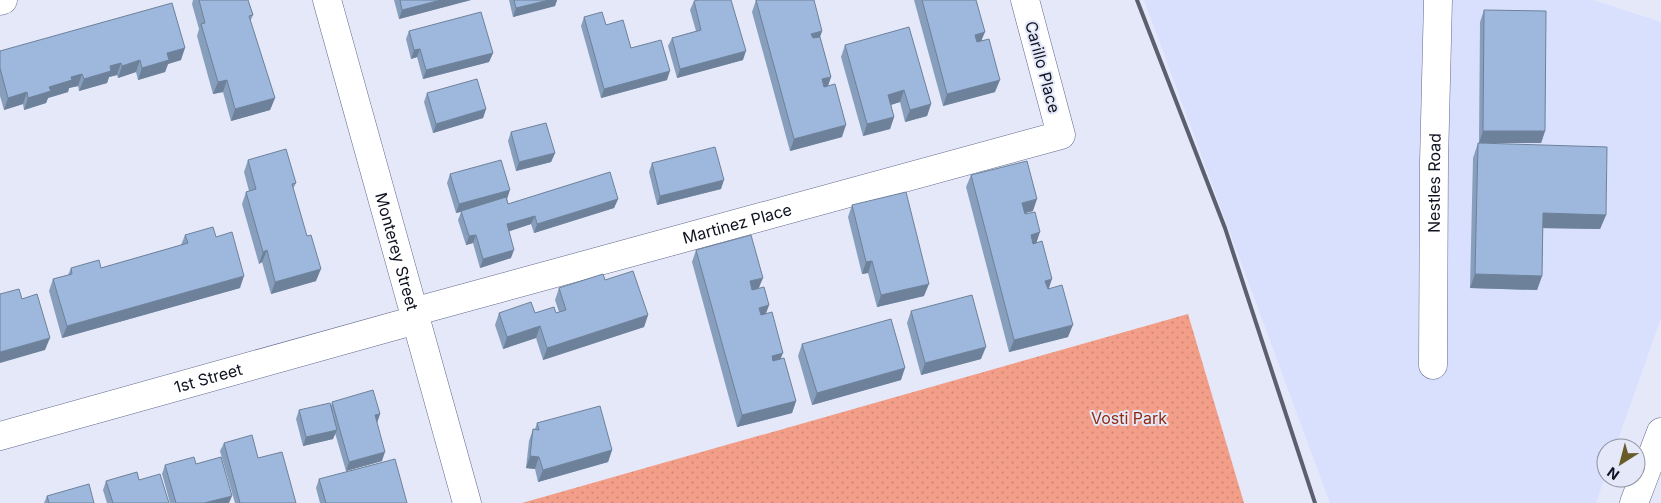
<svg xmlns="http://www.w3.org/2000/svg" width="1661" height="503" viewBox="0 0 1661 503" font-family="Inter,sans-serif">
  <style>
    .built { fill: #d9e0fe }
    .grass { fill: url(#grass-dots) }
    .lines { fill: none; stroke-linecap: round; stroke-linejoin: round }
    .minor-casing { stroke: #61688d; stroke-width: 29 }
    .tertiary-casing { stroke: #61688d; stroke-width: 29 }
    .secondary-casing { stroke: #61688d; stroke-width: 29 }
    .minor { stroke: #fff; stroke-width: 28 }
    .tertiary { stroke: #fff; stroke-width: 28 }
    .secondary { stroke: #fff; stroke-width: 28 }
    .rail { stroke: #5c5f6e; stroke-width: 4 }
    .wall { fill: #879ebd }
    .shaded-wall { fill: #6e819a }
    .building { fill: #9db8dc; stroke: #6e819a }
    .labels { text-anchor: middle; dominant-baseline: central; stroke-width: 4; stroke-linejoin: round; paint-order: stroke }
    .street-label { font-size: 16px; fill: #0e111f; stroke: #e4e8f9 }
    .park-label { font-size: 16px; fill: #8f2b0f; stroke: #e4e8f9 }
  </style>
  <defs>
    <pattern id="grass-dots" width="8" height="8" patternUnits="userSpaceOnUse" patternTransform="scale(1.25)"><rect width="8" height="8" fill="#f39e88"/><path d="M2 2h.1M6 6h.1" fill="none" stroke="#cf8775" stroke-width="1.8" stroke-linecap="round"/></pattern>
  </defs>
  <rect width="100%" height="100%" fill="#e4e8f9"/>
  <path class="built" d="M1144 0H1593L1661 22V318L1615 448H1606V474L1596 503H1330Z"/>
  <path class="grass" d="M1188 314 1244 503H522Z"/>
  <g class="lines">
    <g class="minor-casing">
      <g id="minor">
        <path d="M0 1 3 0"/>
        <path id="s1" d="M413 312 1061 135 1025 0"/>
        <path id="s2" d="M1433 365 1434 162 1438 0"/>
        <path id="s3" d="M0 436 416 320"/>
      </g>
    </g>
    <g class="tertiary-casing">
      <g id="tertiary">
        <path id="s4" d="M327 0 467 503"/>
      </g>
    </g>
    <g class="secondary-casing">
      <path id="secondary" d="M1634 503 1661 432"/>
    </g>
    <use href="#minor" class="minor"/>
    <use href="#tertiary" class="tertiary"/>
    <use href="#secondary" class="secondary"/>
    <path class="rail" d="M1137 0 1225 228 1315 503"/>
  </g>
  <g class="wall">
    <path d="M193 0H248L253 15 250 22 275 98 270 110 231 121 223 92 213 94 197 36 199 29 192 4Z"/>
    <path d="M394 0H471L399 19Z"/>
    <path d="M509 0H557L555 6 513 17Z"/>
    <path d="M756 0 822 31 820 37 831 77 828 85 842 137 790 151 752 12Z"/>
    <path d="M914 0H976L982 40 995 92 943 106Z"/>
    <path d="M694 1 743 60 677 78 668 46 672 38 696 31 690 10Z"/>
    <path d="M1484 10 1545 131 1541 143H1479L1480 22Z"/>
    <path d="M584 17 606 25 667 80 601 98 581 26Z"/>
    <path d="M409 31 493 53 489 62 423 79 417 57 411 59 406 39Z"/>
    <path d="M845 45 931 104 927 116 905 122 900 102 891 105 894 117 890 129 863 136 841 57Z"/>
    <path d="M0 51 181 60 168 64 165 72 138 80 136 72 118 78 117 75 109 77 107 83 79 91 78 86 69 88 68 92 48 98 46 103 24 110 23 104 4 110 0 96Z"/>
    <path d="M427 93 486 109 483 118 433 133 424 102Z"/>
    <path d="M511 132 555 153 551 162 516 171 508 141Z"/>
    <path d="M1478 143 1606 215 1600 229 1543 228 1542 276 1537 290 1470 288 1473 158Z"/>
    <path d="M248 160 296 183 293 189 316 281 271 294 262 262 259 264 242 204 246 192 249 191 244 172Z"/>
    <path d="M652 163 721 189 657 205 649 172Z"/>
    <path d="M450 174 507 198 508 204 618 199 614 208 534 233 531 224 509 231 511 258 480 268 473 243 466 245 458 220 461 212 456 213 447 183Z"/>
    <path d="M971 175 1033 211 1025 213 1037 243 1049 288 1068 337 1009 352 966 187Z"/>
    <path d="M852 205 924 296 877 307 868 273 862 274 848 217Z"/>
    <path d="M185 235 216 237 240 288 62 338 49 291 53 279 68 275 71 268H101L181 245Z"/>
    <path d="M696 250 759 289 769 305 766 314 781 359 796 401 792 413 737 427 692 262Z"/>
    <path d="M605 280 648 315 644 327 543 360 536 338 503 349 495 325 499 313H556L559 312 555 300 559 288Z"/>
    <path d="M911 311 981 359 921 375 907 323Z"/>
    <path d="M802 344 901 380 812 405 798 356Z"/>
    <path d="M332 402 380 414 377 422 382 461 346 471 335 433 333 439 303 446 296 419 299 410 331 406Z"/>
    <path d="M537 423 612 450 608 462 538 482 535 469 526 468 529 441 533 429H535Z"/>
    <path d="M224 443 258 458 296 503H235L220 451Z"/>
    <path d="M165 465 229 503H170L162 474Z"/>
    <path d="M319 479 407 503H320L316 488Z"/>
    <path d="M139 480 169 503H107L103 490 106 481Z"/>
    <path d="M47 496 94 503H44Z"/>
  </g>
  <g class="shaded-wall">
    <path d="M441 0H471L399 19 402 10Z"/>
    <path d="M549 0H557L555 6 513 17 516 8Z"/>
    <path d="M822 31 818 43 807 46 811 34Z"/>
    <path d="M985 32 980 44 971 47 975 35Z"/>
    <path d="M185 48 181 60 168 64 165 72 138 80 142 68 167 53Z"/>
    <path d="M420 49 417 57 411 59 414 50Z"/>
    <path d="M746 51 743 60 677 78 680 69Z"/>
    <path d="M493 53 489 62 423 79 426 70Z"/>
    <path d="M140 60 136 72 118 78 122 66Z"/>
    <path d="M121 63 117 75 109 77 107 83 79 91 84 79 110 66Z"/>
    <path d="M670 71 667 80 601 98 604 89Z"/>
    <path d="M82 74 78 86 69 88 68 92 48 98 46 103 24 110 28 98 49 87 71 77Z"/>
    <path d="M831 77 827 89 817 91 822 79Z"/>
    <path d="M227 80 223 92 213 94 218 82Z"/>
    <path d="M1000 80 995 92 943 106 947 94Z"/>
    <path d="M904 90 900 102 884 107 888 95Z"/>
    <path d="M27 92 23 104 4 110 8 98Z"/>
    <path d="M275 98 270 110 231 121 235 109Z"/>
    <path d="M931 104 927 116 905 122 910 110Z"/>
    <path d="M486 109 483 118 433 133 436 124Z"/>
    <path d="M894 117 890 129 863 136 867 124Z"/>
    <path d="M846 125 842 137 790 151 794 139Z"/>
    <path d="M1483 131H1545L1541 143H1479Z"/>
    <path d="M555 153 551 162 516 171 519 162Z"/>
    <path d="M724 180 721 189 657 205 660 196Z"/>
    <path d="M510 190 507 199 456 213 459 204Z"/>
    <path d="M618 199 614 208 534 233 537 224Z"/>
    <path d="M1037 199 1033 211 1018 215 1022 203Z"/>
    <path d="M1543 213 1606 215 1600 229 1538 228Z"/>
    <path d="M535 216 531 224 504 233 507 224Z"/>
    <path d="M1040 232 1036 244 1027 247 1031 235Z"/>
    <path d="M476 235 473 243 466 245 469 236Z"/>
    <path d="M267 250 262 262 259 264 263 252Z"/>
    <path d="M514 250 511 258 480 268 483 259Z"/>
    <path d="M872 261 868 273 862 274 866 262Z"/>
    <path d="M321 269 316 281 271 294 275 282Z"/>
    <path d="M1475 274 1542 276 1537 290 1470 288Z"/>
    <path d="M244 276 240 288 62 338 67 326Z"/>
    <path d="M763 278 758 290 745 293 750 281Z"/>
    <path d="M1052 279 1048 291 1045 281Z"/>
    <path d="M929 284 924 296 877 307 881 295Z"/>
    <path d="M769 305 764 317 754 320 759 308Z"/>
    <path d="M648 315 644 327 543 360 547 348Z"/>
    <path d="M1073 325 1068 337 1009 352 1014 340Z"/>
    <path d="M540 326 536 338 503 349 507 337Z"/>
    <path d="M50 338 45 350 0 363V352Z"/>
    <path d="M986 347 981 359 921 375 925 363Z"/>
    <path d="M783 353 778 365 767 368 772 356Z"/>
    <path d="M905 368 901 380 812 405 817 393Z"/>
    <path d="M796 401 792 413 737 427 742 415Z"/>
    <path d="M380 414 377 423 375 415Z"/>
    <path d="M337 430 333 439 303 446 306 437Z"/>
    <path d="M612 450 608 462 538 482 543 470Z"/>
    <path d="M385 452 382 461 346 471 349 462Z"/>
    <path d="M530 456 539 457 535 469 526 468Z"/>
    <path d="M232 496 229 503H204Z"/>
  </g>
  <g class="building">
    <path d="M199 0H248L253 15 249 16 275 98 235 109 227 80 218 82 201 24 205 23Z"/>
    <path d="M400 0H441L402 10Z"/>
    <path d="M514 0H549L516 8Z"/>
    <path d="M698 0H731L746 51 680 69 672 38 701 30 694 1Z"/>
    <path d="M756 0H814L822 31 811 34 813 38 820 37 831 77 822 79 824 87 835 84 846 125 794 139Z"/>
    <path d="M922 0H976L985 32 975 35 977 42 989 39 1000 80 947 94Z"/>
    <path d="M172 3 185 48 167 53 169 60 142 68 140 60 122 66 121 63 110 66 111 71 84 79 82 74 71 77 72 80 49 87 51 91 28 98 27 92 8 98 0 68V51Z"/>
    <path d="M1484 10 1546 11 1545 131H1483Z"/>
    <path d="M481 12 493 53 426 70 420 49 414 50 409 31Z"/>
    <path d="M602 12 606 25 623 20 631 48 661 40 670 71 604 89 584 17Z"/>
    <path d="M909 27 931 104 910 110 904 90 888 95 894 117 867 124 845 45Z"/>
    <path d="M477 79 486 109 436 124 427 93Z"/>
    <path d="M546 123 555 153 519 162 511 132Z"/>
    <path d="M1478 143 1607 147 1606 215 1543 213 1542 276 1475 274Z"/>
    <path d="M715 147 724 180 660 196 652 163Z"/>
    <path d="M286 149 296 183 292 184 307 236 311 235 321 269 275 282 267 250 263 252 246 192 256 189 248 160Z"/>
    <path d="M501 160 510 190 459 204 450 174Z"/>
    <path d="M1027 161 1037 199 1022 203 1025 214 1035 212 1040 232 1031 235 1033 244 1042 241 1052 279 1045 281 1048 289 1062 285 1073 325 1014 340 971 175Z"/>
    <path d="M610 172 618 199 537 224 535 216 507 224 514 250 483 259 476 235 469 236 461 211 506 197 508 204Z"/>
    <path d="M906 192 929 284 881 295 872 261 866 262 852 205Z"/>
    <path d="M213 227 216 237 232 232 244 276 67 326 53 279 72 274 71 268 99 260 101 268 188 243 185 235Z"/>
    <path d="M751 235 763 278 750 281 752 290 764 287 769 305 759 308 761 315 772 312 783 353 772 356 773 361 784 358 796 401 742 415 696 250Z"/>
    <path d="M633 271 648 315 547 348 540 326 507 337 499 313 531 302 535 313 554 307 556 313 566 310 559 288 603 274 605 280Z"/>
    <path d="M19 289 22 299 37 294 50 338 0 352V294Z"/>
    <path d="M972 295 986 347 925 363 911 311Z"/>
    <path d="M891 319 905 368 817 393 802 344Z"/>
    <path d="M373 390 380 414 375 415 385 452 349 462 332 402Z"/>
    <path d="M330 403 337 430 306 437 299 410Z"/>
    <path d="M600 406 612 450 543 470 539 457 530 456 533 429 539 430 537 423Z"/>
    <path d="M252 435 258 458 282 452 296 503H240L224 443Z"/>
    <path d="M194 457 196 464 221 457 232 496 204 503H176L165 465Z"/>
    <path d="M395 459 407 503H326L319 479Z"/>
    <path d="M137 472 139 480 160 474 169 503H113L106 481Z"/>
    <path d="M89 484 94 503H49L47 496Z"/>
  </g>
  <g class="labels">
    <g class="street-label">
      <text transform="translate(1043 67) rotate(75)">Carillo Place</text>
      <text stroke="none"><textPath href="#s2" startOffset="182">Nestles Road</textPath></text>
      <text stroke="none"><textPath href="#s1" startOffset="336">Martinez Place</textPath></text>
      <text stroke="none"><textPath href="#s4" startOffset="261">Monterey Street</textPath></text>
      <text stroke="none"><textPath href="#s3" startOffset="216">1st Street</textPath></text>
    </g>
    <g class="park-label">
      <text x="1129" y="418">Vosti Park</text>
    </g>
  </g>
  <g transform="translate(1621 463) rotate(216)"><circle r="24" fill="#e4e8f9" stroke="#8e92a2"/>
  <path d="M0-4L9 19L0 12L-9 19Z" fill="#695c29"/>
  <text y="-8" font-size="14" font-weight="bold" text-anchor="middle" fill="#0e111f">N</text>
  </g>
</svg>
